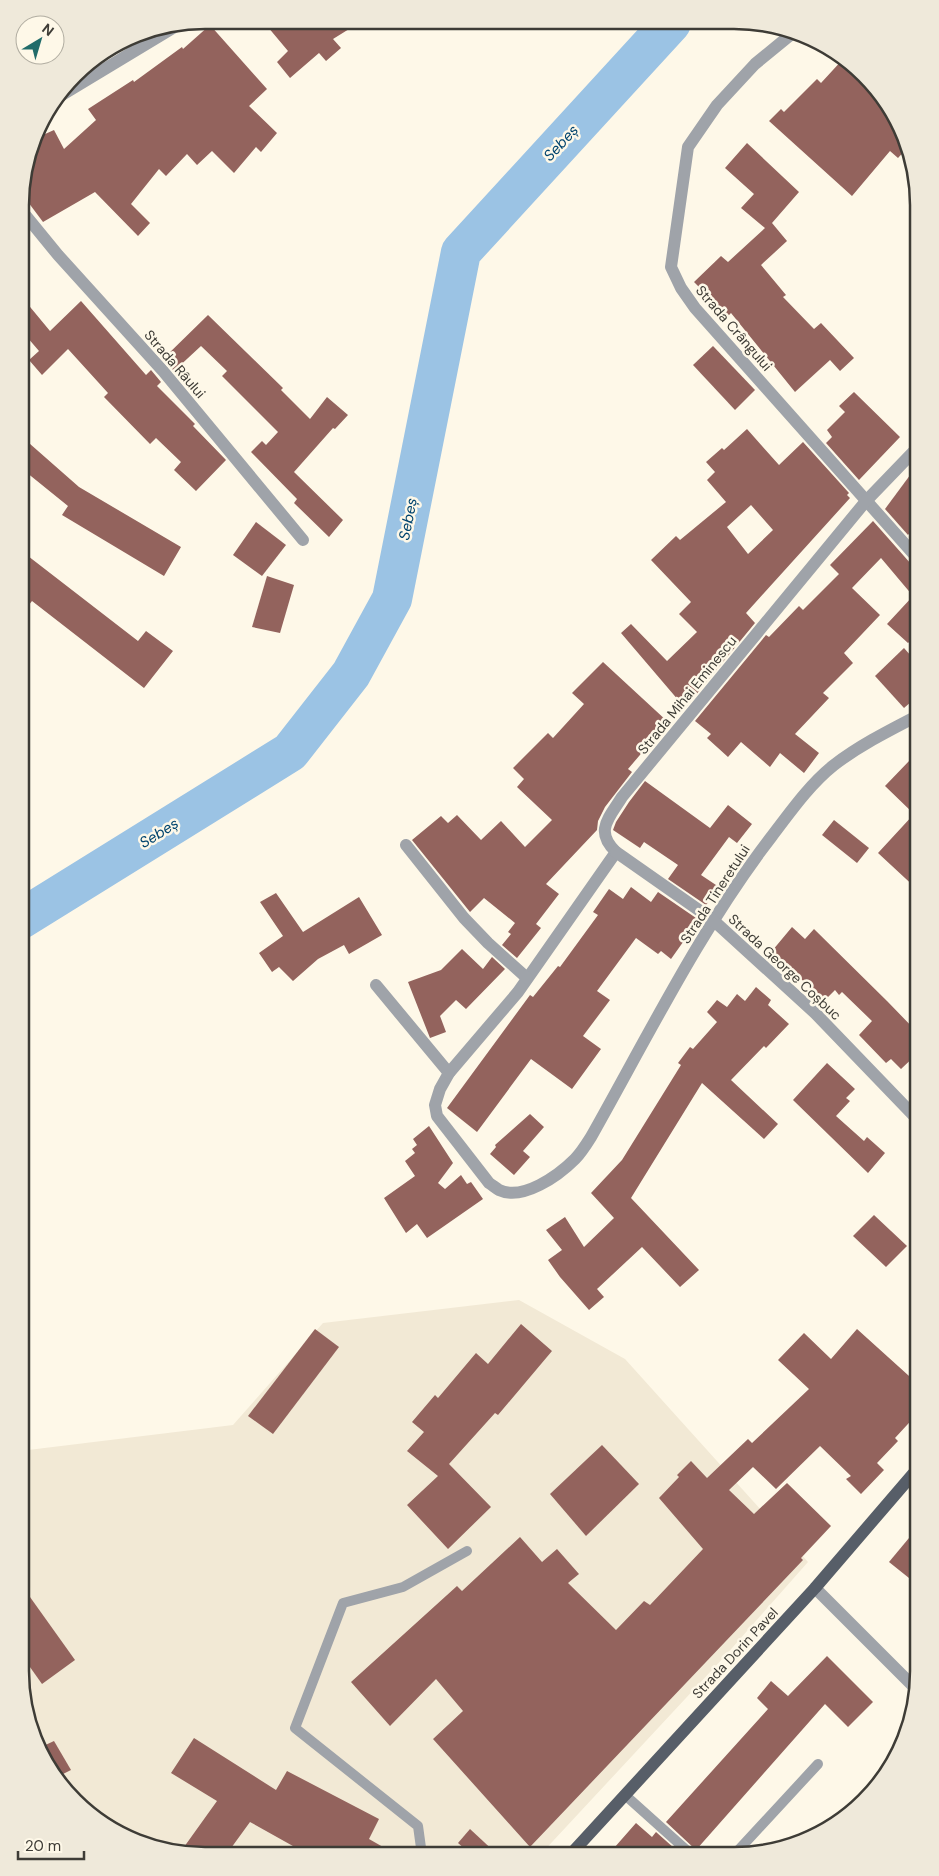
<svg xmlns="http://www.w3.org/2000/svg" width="939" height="1876" viewBox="0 0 939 1876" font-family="'DM Sans',sans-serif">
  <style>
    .industrial { fill: #f2e9d5 }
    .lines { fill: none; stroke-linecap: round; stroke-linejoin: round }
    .river { stroke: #9bc3e4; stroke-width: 40 }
    .building { fill: #93635d; fill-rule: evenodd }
    .service { stroke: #9fa3a9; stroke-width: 10 }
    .minor { stroke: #9fa3a9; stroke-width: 12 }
    .primary { stroke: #575e68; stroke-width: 12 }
    .labels { text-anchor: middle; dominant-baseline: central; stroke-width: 5; stroke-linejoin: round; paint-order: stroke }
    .street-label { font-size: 14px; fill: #3e3c36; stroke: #fef8e8 }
    .water-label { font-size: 15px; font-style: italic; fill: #00446e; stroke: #fef8e8 }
    .rim { fill: none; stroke: #3e3c36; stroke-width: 2.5 }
  </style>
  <rect width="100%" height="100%" fill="#fef8e8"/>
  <path class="industrial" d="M519 1300 625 1359 808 1562 725 1656 540 1855 181 1854 134 1842 83 1810 51 1774 30 1730 20 1671V1451L233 1425 323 1323Z"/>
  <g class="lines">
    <path class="river" d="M21 919 290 752 351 674 392 599 461 252 671 23"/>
  </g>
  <g class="building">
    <path d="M262 20H285L362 21 333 39 341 48 326 61 319 53 290 78 277 62 288 51Z"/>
    <path d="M210 25 267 89 249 106 277 133 261 152 256 147 234 173 212 151 197 165 187 154 166 176 159 169 131 204 150 223 138 236 95 192 43 222 22 194V181L34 139 54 130 64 149 96 120 88 109 133 80 134 82 182 47 183 49Z"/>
    <path d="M844 58 856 66 888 102 909 146 898 158 890 151 852 196 769 121 781 109 784 112 817 79 821 83Z"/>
    <path d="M747 143 799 192 772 223 787 241 761 265 786 295 783 297 814 329 821 323 854 358 840 371 830 360 795 392 731 313 728 316 694 282 721 256 728 262 765 228 741 208 754 194 725 168Z"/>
    <path d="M21 296 50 331 81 301 146 375 151 370 161 382 157 386 195 424 193 426 226 460 196 491 174 470 181 462 156 438 150 444 104 397 108 393 68 349 42 375 29 360 39 351 21 330Z"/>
    <path d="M208 315 283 388 281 390 310 419 327 397 348 415 335 429 333 428 294 472 343 520 329 537 294 503 297 499 251 452 262 441 266 445 278 432 222 376 227 371 201 346 174 371 163 359Z"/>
    <path d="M713 346 755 390 735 410 693 365Z"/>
    <path d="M854 392 900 437 859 480 826 443 832 437 827 430 845 412 839 406Z"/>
    <path d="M747 429 779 465 803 442 849 493 847 495 850 498 746 613 755 623 685 708 621 633 631 624 667 661 697 632 679 614 691 602 651 560 676 536 680 540 726 502 707 480 715 472 706 462 722 448 724 450ZM751 505 773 530 748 554 727 527Z"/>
    <path d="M21 436 79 487 181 547 164 576 62 515 68 506 21 468Z"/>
    <path d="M919 463V521L908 535 885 509Z"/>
    <path d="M873 521 919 573V633L908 643 887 624 913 596 881 558 852 588 880 615 844 653 853 663 823 693 829 698 795 734 819 753 804 773 780 753 770 767 741 742 728 757 707 738 711 734 695 721 766 635 769 637 799 606 803 610 839 574 830 565Z"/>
    <path d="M256 522 286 545 262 576 233 555Z"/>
    <path d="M28 556 138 641 146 631 173 651 144 688 32 601 21 615V565Z"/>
    <path d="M267 576 294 585 280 633 252 627Z"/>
    <path d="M904 648 919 665V695L904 708 875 676Z"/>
    <path d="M603 662 668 722 628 769 632 772 605 807 598 821 597 830 546 884 559 894 536 924 541 928 517 958 502 945 511 934 508 932 515 923 484 898 470 912 412 840 441 816 448 823 457 815 481 840 501 821 525 847 552 820 517 787 524 779 513 768 548 733 553 738 584 704 572 693Z"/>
    <path d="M910 760 919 769V891L878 853 914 814 885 786Z"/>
    <path d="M645 781 710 828 728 805 752 824 737 843 729 837 701 875 719 887 706 905 668 879 678 865 644 842 640 848 613 830 616 822 629 802Z"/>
    <path d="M834 820 869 848 857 863 822 835Z"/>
    <path d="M631 887 651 902 658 892 696 918 690 926 693 928 671 959 661 951 658 954 636 938 597 991 610 1000 583 1036 601 1049 572 1089 531 1059 477 1132 447 1108 530 995 533 997 558 966 560 967 598 915 593 912 609 889 623 899Z"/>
    <path d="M276 893 303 932 359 897 382 935 349 954 344 945 318 959 293 981 279 967 272 972 259 953 283 936 260 902Z"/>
    <path d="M792 927 805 939 814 929 887 1001 919 1034V1052L901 1069 891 1059 886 1063 859 1035 872 1021 842 992 839 995 835 990 824 1001 772 951Z"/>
    <path d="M462 949 483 969 492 957 505 969 466 1009 456 1000 440 1016 446 1032 430 1038 408 982 441 970Z"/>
    <path d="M756 987 771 1000 768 1005 789 1024 766 1048 764 1046 731 1080 778 1124 764 1139 702 1083 631 1198 699 1270 680 1287 642 1247 597 1289 604 1297 589 1310 560 1277 548 1260 562 1250 546 1230 565 1217 584 1247 614 1218 591 1193 622 1160 681 1065 678 1063 690 1047 693 1049 717 1022 707 1012 717 1000 727 1007 737 994 745 1001Z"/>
    <path d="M827 1063 855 1089 846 1098 850 1101 836 1116 864 1141 867 1137 885 1153 868 1173 793 1100Z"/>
    <path d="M530 1114 544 1127 523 1151 530 1157 514 1175 490 1154 496 1147 495 1145Z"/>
    <path d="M429 1126 453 1163 438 1183 445 1189 461 1175 467 1184 471 1182 483 1199 427 1238 417 1224 406 1233 384 1198 415 1176 405 1161 415 1153 412 1149 417 1145 413 1139Z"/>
    <path d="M874 1215 907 1246 886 1267 853 1236Z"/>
    <path d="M521 1324 552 1351 498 1415 495 1413 449 1464 491 1507 448 1549 407 1505 438 1476 407 1451 424 1432 412 1422 435 1395 438 1398 476 1353 488 1364Z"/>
    <path d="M315 1329 339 1347 273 1434 248 1416Z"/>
    <path d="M857 1329 919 1385V1412L895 1438 898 1441 877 1463 884 1470 861 1494 846 1479 851 1476 820 1446 776 1489 753 1467 729 1490 754 1514 787 1483 831 1526 801 1558 803 1560 530 1847 433 1739 463 1711 436 1679 390 1726 351 1682 457 1586 462 1591 520 1537 542 1562 557 1549 579 1574 568 1583 616 1630 644 1601 650 1605 703 1549 659 1498 679 1477 677 1475 691 1461 707 1478 748 1439 752 1443 809 1389 778 1360 804 1333 831 1359Z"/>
    <path d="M602 1445 639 1484 586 1536 550 1494Z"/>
    <path d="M919 1526V1586L889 1562Z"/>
    <path d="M20 1583 75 1660 42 1684 20 1653Z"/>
    <path d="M827 1656 873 1702 848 1727 825 1704 696 1850 666 1822 768 1709 757 1698 771 1681 788 1696Z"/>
    <path d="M194 1738 276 1790 287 1771 379 1819 369 1839 397 1855H309L250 1822 226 1855 179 1854 217 1801 171 1773Z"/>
    <path d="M54 1741 71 1770 55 1778 39 1748Z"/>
    <path d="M636 1823 652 1837 656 1832 683 1856H607Z"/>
    <path d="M470 1829 498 1855H472L458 1843Z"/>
  </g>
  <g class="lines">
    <g class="service">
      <path d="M625 1795 693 1856"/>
      <path d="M422 1855 418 1826 295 1728 343 1603 403 1587 467 1551"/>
      <path d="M733 1856 818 1764"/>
    </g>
    <g class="minor">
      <path d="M794 32 755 64 717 105 688 147 671 267 681 288 695 308 919 560"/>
      <path d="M60 96 176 26"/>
      <path d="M22 211 58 255 163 371 303 540"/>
      <path d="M919 715C890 730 860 745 834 765 810 784 791 811 772 836 701 928 648 1036 591 1137 586 1145 581 1153 575 1159 558 1176 523 1201 499 1190 496 1188 492 1185 489 1183L437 1116 435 1105 440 1089 449 1073 518 992 616 852C594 831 609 818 622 797L866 501 919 446"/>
      <path d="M406 845 464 918 488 943 527 978"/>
      <path d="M616 852 713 920 816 1014 919 1121"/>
      <path d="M376 985 449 1073"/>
      <path d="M815 1588 917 1690"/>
    </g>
    <path class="primary" d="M569 1856 815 1588 919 1467"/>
  </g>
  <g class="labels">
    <g class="street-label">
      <text transform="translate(734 328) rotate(49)">Strada Crângului</text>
      <text transform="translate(175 364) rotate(49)">Strada Râului</text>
      <text transform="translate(687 695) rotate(-51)">Strada Mihai Eminescu</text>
      <text transform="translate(715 894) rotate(-57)">Strada Tineretului</text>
      <text transform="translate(785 967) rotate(43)">Strada George Coșbuc</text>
      <text transform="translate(735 1653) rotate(-47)">Strada Dorin Pavel</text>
    </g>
    <g class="water-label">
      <text transform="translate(561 143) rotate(-47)">Sebeș</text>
      <text transform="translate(408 519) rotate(-79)">Sebeș</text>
      <text transform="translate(159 833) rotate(-32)">Sebeș</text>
    </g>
  </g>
  <path d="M0 0H939V1876H0ZM205 29H734A176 176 0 0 1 910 205V1671A176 176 0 0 1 734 1847H205A176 176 0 0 1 29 1671V205A176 176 0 0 1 205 29Z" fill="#efe9da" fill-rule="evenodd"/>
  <path class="rim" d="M205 29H734A176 176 0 0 1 910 205V1671A176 176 0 0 1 734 1847H205A176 176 0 0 1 29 1671V205A176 176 0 0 1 205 29Z"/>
  <g transform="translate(40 40) rotate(38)"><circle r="24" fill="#fef8e8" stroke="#b1ada1"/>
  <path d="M0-4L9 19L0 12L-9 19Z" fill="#216c6a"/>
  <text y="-8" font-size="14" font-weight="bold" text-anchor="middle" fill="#3e3c36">N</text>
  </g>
  <path d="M18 1851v8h66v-8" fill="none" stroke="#3e3c36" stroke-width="2.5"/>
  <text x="25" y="1851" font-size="15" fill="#3e3c36" stroke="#fef8e8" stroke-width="4" paint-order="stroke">20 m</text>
</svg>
